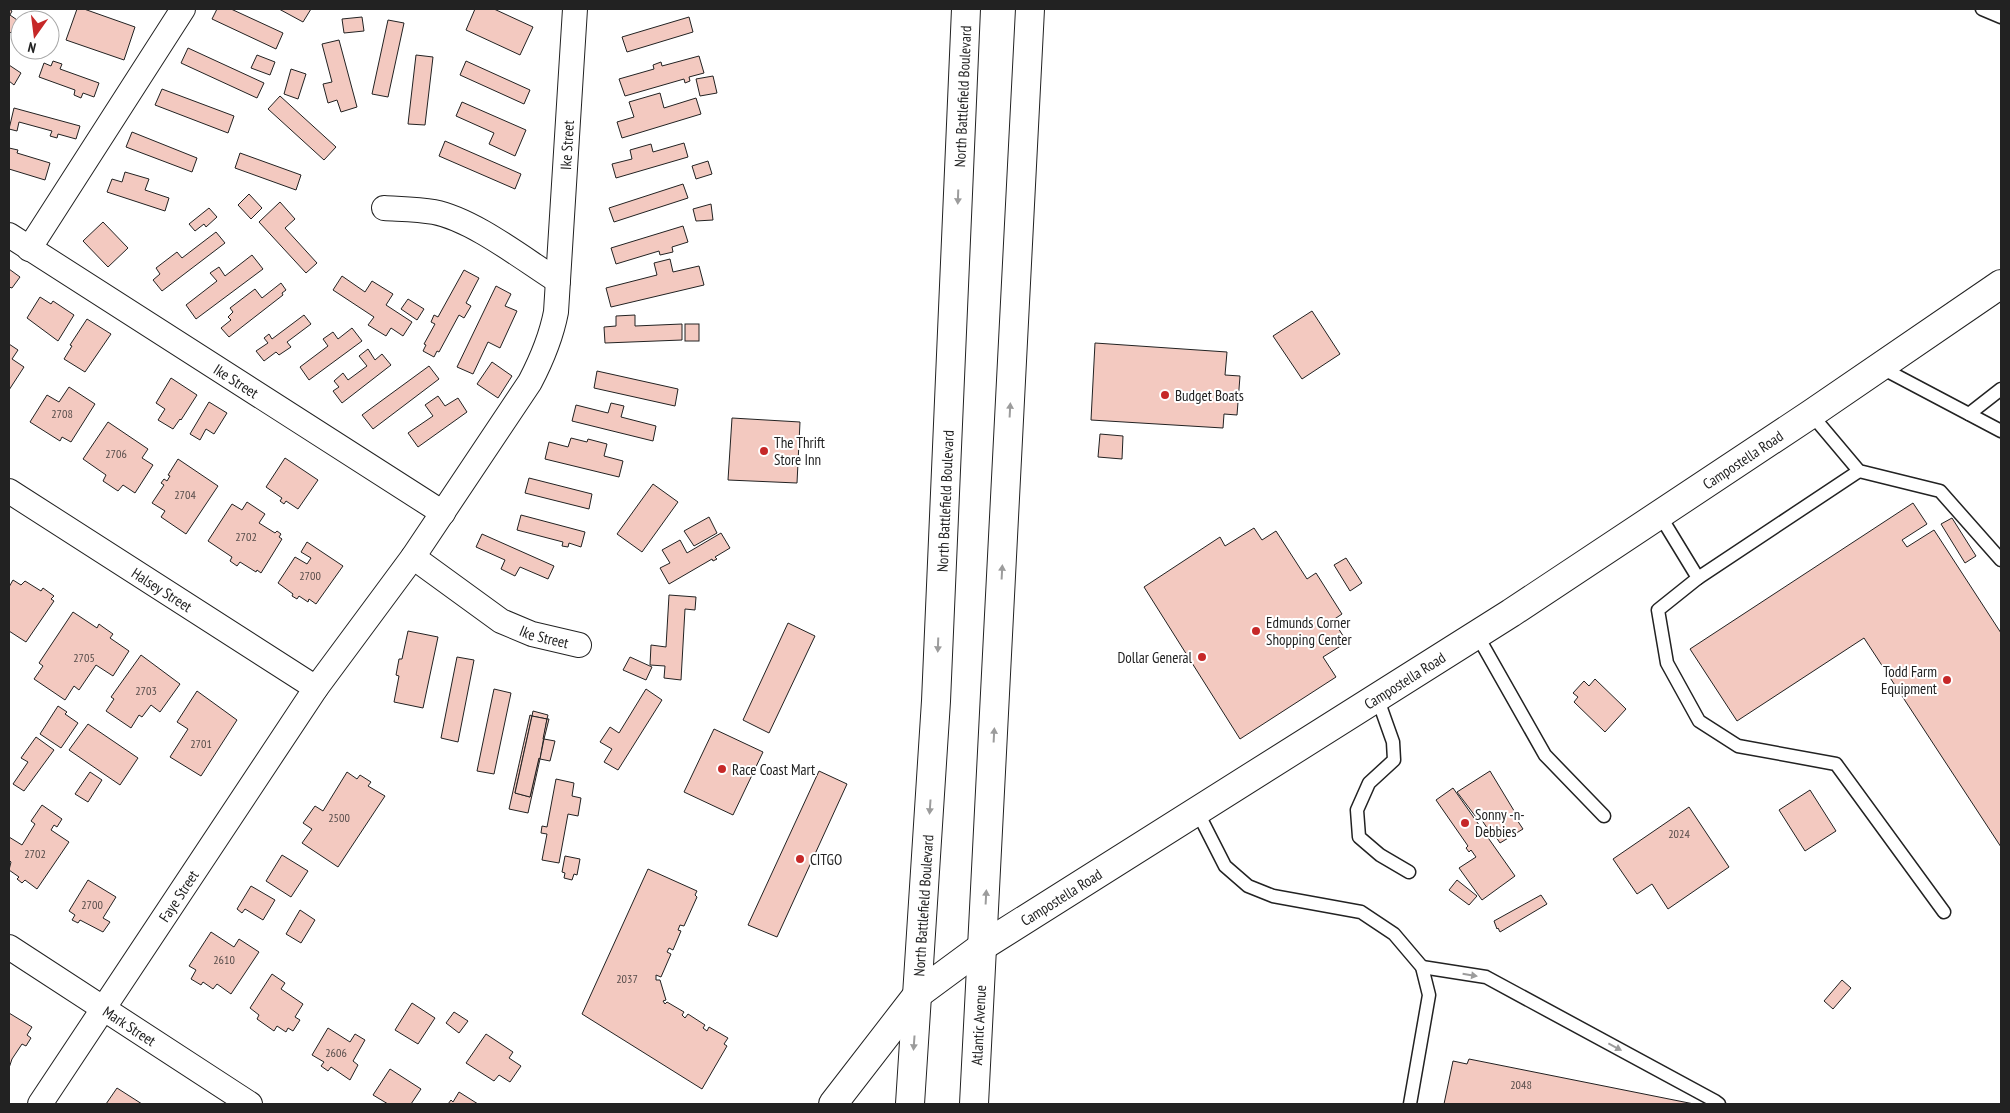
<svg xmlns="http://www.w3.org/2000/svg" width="2010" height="1113" viewBox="0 0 2010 1113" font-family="'PT Sans Narrow',sans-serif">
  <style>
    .building { fill: #f3c9c0; stroke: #222 }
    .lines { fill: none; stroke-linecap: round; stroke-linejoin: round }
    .lane-casing { stroke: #222; stroke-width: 15 }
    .street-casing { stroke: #222; stroke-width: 26 }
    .secondary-casing { stroke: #222; stroke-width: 30 }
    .primary-casing { stroke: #222; stroke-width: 30 }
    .lane { stroke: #fff; stroke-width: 12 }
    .street { stroke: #fff; stroke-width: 24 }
    .secondary { stroke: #fff; stroke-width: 28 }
    .primary { stroke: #fff; stroke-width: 28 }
    .oneway { fill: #9c9c9c }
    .poi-dot { fill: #c62828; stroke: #fff; stroke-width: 2 }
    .labels { text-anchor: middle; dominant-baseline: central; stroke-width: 4; stroke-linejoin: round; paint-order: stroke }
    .number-label { font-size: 12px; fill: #564c4a }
    .street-label { font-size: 15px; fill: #222; stroke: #fff }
    .poi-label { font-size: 15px; fill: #222; stroke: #fff; text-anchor: start }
  </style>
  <rect width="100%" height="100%" fill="#fff"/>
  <g class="building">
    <path d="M9 9 12 11 10 15 20 22V34L14 29 11 33 9 31Z"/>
    <path d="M77 9H84L135 27 124 60 66 40Z"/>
    <path d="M217 9H231L283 33 276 49 212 19Z"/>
    <path d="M279 9H311L303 22Z"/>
    <path d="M475 9H494L533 27 520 55 466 30Z"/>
    <path d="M362 17 364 31 344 33 342 19Z"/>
    <path d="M689 17 693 32 627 52 622 37Z"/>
    <path d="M388 20 404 23 388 97 372 94Z"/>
    <path d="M339 40 357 107 341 112 337 100 328 103 323 84 332 82 322 44Z"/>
    <path d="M188 48 264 83 257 98 181 63Z"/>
    <path d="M257 55 275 62 270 75 251 68Z"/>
    <path d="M416 55 433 57 425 125 408 124Z"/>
    <path d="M699 56 704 73 689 77 690 81 685 83 684 79 625 96 619 79 654 69 653 65 661 62 662 66Z"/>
    <path d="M53 61 62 64 60 69 99 83 94 97 83 93 81 98 74 95 75 90 39 77 44 63 51 66Z"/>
    <path d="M466 61 530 90 524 104 460 75Z"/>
    <path d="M9 65 21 73 14 85 9 81Z"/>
    <path d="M291 69 306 74 298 99 284 94Z"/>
    <path d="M713 76 717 93 700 96 696 79Z"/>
    <path d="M162 89 234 116 228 133 155 105Z"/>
    <path d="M660 93 664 108 696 98 701 114 622 138 617 122 634 117 629 102Z"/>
    <path d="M280 96 336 147 324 160 268 109Z"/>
    <path d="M462 102 526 130 515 156 489 144 494 133 456 116Z"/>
    <path d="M14 108 80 126 76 139 58 134 57 138 50 136 52 131 19 122 17 131 9 129Z"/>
    <path d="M132 132 197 158 192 172 126 147Z"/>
    <path d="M445 141 521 174 515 189 439 156Z"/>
    <path d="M684 143 688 157 616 178 612 164 632 159 630 150 651 144 653 152Z"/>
    <path d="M9 148 18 150 17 153 50 163 45 180 9 169Z"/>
    <path d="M240 153 301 175 296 190 235 168Z"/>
    <path d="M708 161 712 174 696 179 692 166Z"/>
    <path d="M125 172 149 179 145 190 169 198 165 211 107 192 112 179 122 182Z"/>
    <path d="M683 184 688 198 614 222 609 208Z"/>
    <path d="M249 194 262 208 251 219 238 205Z"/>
    <path d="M280 202 295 219 285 228 317 263 306 273 259 222Z"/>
    <path d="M711 204 713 220 696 221 693 209Z"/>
    <path d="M209 208 217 217 206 227 204 224 195 231 189 224Z"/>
    <path d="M103 222 128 248 108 267 83 241Z"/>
    <path d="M683 226 688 242 672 247 673 252 660 255 659 251 616 264 611 248Z"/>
    <path d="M216 232 225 243 162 291 153 280 160 274 156 268 177 252 182 258Z"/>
    <path d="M252 255 263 269 196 319 186 305 217 281 210 273 219 267 225 276Z"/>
    <path d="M670 259 673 272 699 266 704 285 611 307 606 288 657 275 654 263Z"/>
    <path d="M9 269 20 277 12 288 9 287Z"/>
    <path d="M464 270 479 278 466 303 471 306 464 318 459 315 439 352 437 351 434 357 423 351 426 345 424 344 435 324 431 322 434 315 438 317Z"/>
    <path d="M342 276 365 292 372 281 393 294 386 305 412 322 403 336 391 328 386 336 368 325 374 317 333 290Z"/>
    <path d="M281 283 286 290 282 293 283 295 229 337 221 328 231 320 228 317 233 312 230 308 255 289 262 298Z"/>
    <path d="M496 286 511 294 505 306 517 311 500 348 488 342 473 374 457 367Z"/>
    <path d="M40 297 51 304 53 301 74 315 58 341 27 318Z"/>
    <path d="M408 299 424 309 417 320 401 309Z"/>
    <path d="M1312 311 1340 354 1302 379 1273 336Z"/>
    <path d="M304 315 311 324 287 342 291 347 279 355 276 352 264 361 256 351 268 343 264 338 269 334 272 339Z"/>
    <path d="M635 315V326L682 324V340L605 343 604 327 616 326V316Z"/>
    <path d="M87 319 111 334 85 372 64 359 72 346 70 345Z"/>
    <rect x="685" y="324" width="14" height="17"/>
    <path d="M352 328 362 341 309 380 300 367 328 346 323 339 333 332 338 339Z"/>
    <path d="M1095 343 1227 352 1225 375 1240 376 1237 415 1224 414 1223 428 1091 420Z"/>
    <path d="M9 344 18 350 12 359 24 367 9 390Z"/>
    <path d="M368 349 375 360 382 354 391 365 342 403 333 391 339 387 334 381 343 373 348 380 367 366 359 356Z"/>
    <path d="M492 362 512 376 498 398 477 384Z"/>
    <path d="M429 366 439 379 373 429 362 415Z"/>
    <path d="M597 371 678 389 675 406 594 388Z"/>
    <path d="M171 378 197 395 181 420 180 419 173 429 158 420 165 409 156 403Z"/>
    <path d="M69 387 95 404 71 442 62 437 60 441 30 422 47 395 59 402Z"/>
    <path d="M438 396 445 406 458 398 467 412 418 447 408 433 433 416 425 405Z"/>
    <path d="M209 402 227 413 214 434 206 429 200 440 190 434Z"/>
    <path d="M611 403 624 406 621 417 656 426 653 441 572 421 576 405 608 413Z"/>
    <path d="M732 418 800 422 797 483 728 480Z"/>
    <path d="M108 422 148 449 142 458 153 465 135 493 123 485 118 491 103 481 106 475 83 459Z"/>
    <path d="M1100 434 1123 436 1122 459 1098 457Z"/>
    <path d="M571 438 587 442 588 439 607 444 604 456 623 461 619 477 545 459 549 442 568 447Z"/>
    <path d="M285 458 318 480 298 509 286 501 284 504 280 501 282 498 266 487Z"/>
    <path d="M178 459 218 486 186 534 161 517 165 511 152 503 164 485 161 483 164 479 167 481 170 476 168 475Z"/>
    <path d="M529 478 592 494 589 509 525 493Z"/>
    <path d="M653 484 678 502 642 552 617 534Z"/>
    <path d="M247 502 265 514 259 523 275 533 277 531 281 534 279 537 282 539 261 573 257 570 256 572 240 562 237 566 230 561 232 557 208 541 232 504 242 510Z"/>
    <path d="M1913 503 1927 524 1902 540 1907 547 1934 530 2001 633V847L1864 638 1737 721 1690 649Z"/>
    <path d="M521 515 585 532 581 547 569 543 568 547 562 546 563 542 517 530Z"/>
    <path d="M709 517 717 533 694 546 684 531Z"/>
    <path d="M1952 518 1976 556 1965 563 1941 524Z"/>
    <path d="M1254 528 1262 540 1276 531 1307 579 1316 573 1342 614 1333 620 1347 642 1323 657 1336 677 1240 739 1144 587 1220 537 1225 546Z"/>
    <path d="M721 533 730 548 715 557 717 559 713 561 712 559 669 584 660 568 670 563 662 550 680 540 687 553Z"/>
    <path d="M482 534 554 566 548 579 520 567 515 576 501 569 505 560 476 547Z"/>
    <path d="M307 542 343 566 316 604 309 599 308 602 299 596 297 599 292 596 293 594 278 583 295 557 307 564 311 558 301 552Z"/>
    <path d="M1346 558 1362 583 1350 591 1334 565Z"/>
    <path d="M13 580 21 585 25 581 41 591 43 588 54 596 51 599 54 601 26 642 9 631V587Z"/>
    <path d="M669 595 696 597 695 610 685 609 681 680 664 678 665 666 650 665 651 645 666 647Z"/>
    <path d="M73 612 97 628 99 624 103 627 113 634 110 638 129 651 113 676 96 665 79 690 74 686 65 700 34 679 43 666 39 663Z"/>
    <path d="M788 623 815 636 769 733 743 720Z"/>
    <path d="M408 631 438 637 423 708 394 702 399 676 396 675 399 659H402Z"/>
    <path d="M141 655 180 684 160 712 151 705 142 717 139 715 131 728 106 711 114 699 111 697Z"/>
    <path d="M457 657 474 660 458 742 441 738Z"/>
    <path d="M630 657 652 667 646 680 623 670Z"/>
    <path d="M1595 679 1626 709 1605 732 1574 702 1578 697 1573 693 1584 681 1589 686Z"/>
    <path d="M494 689 511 693 494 774 477 771Z"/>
    <path d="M646 689 662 700 618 770 604 762 612 749 600 742 610 727 619 733Z"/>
    <path d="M197 691 237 720 201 776 170 757 188 729 177 722Z"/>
    <path d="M58 706 67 712 65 714 78 723 61 748 40 734Z"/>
    <path d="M533 711 548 715 547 719 532 716Z"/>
    <path d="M530 715 532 716 515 793 530 797 539 758 540 759 528 813 509 809Z"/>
    <path d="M532 716 547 719 540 759 539 758 530 797 515 793Z"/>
    <path d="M547 719H549L544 739H543Z"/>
    <path d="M88 724 138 758 120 785 69 750Z"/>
    <path d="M714 729 763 752 733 815 684 792Z"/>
    <path d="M36 737 54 750 24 791 13 784 28 762 21 758Z"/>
    <path d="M544 739 555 741 550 761 540 759Z"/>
    <path d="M819 771 847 784 777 937 748 925Z"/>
    <path d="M1490 771 1519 819 1517 820 1523 829 1500 843 1496 837 1494 838 1481 819 1479 821 1457 792Z"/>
    <path d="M90 772 102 780 88 802 75 794Z"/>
    <path d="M347 772 357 779 360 775 371 782 368 786 385 796 338 867 302 843 312 829 303 823 315 806 323 811Z"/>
    <path d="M556 779 574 783 572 796 581 798 578 816 568 814 559 863 542 860 547 834 541 833 542 826 547 827Z"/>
    <path d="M1453 788 1515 876 1482 900 1459 868 1476 857 1471 850 1469 852 1466 848 1468 846 1436 800Z"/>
    <path d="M1810 790 1836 831 1805 851 1779 810Z"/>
    <path d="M42 805 62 819 57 827 54 825 51 830 69 842 37 889 25 880 22 883 17 879 19 877 9 870 11 862 9 860V837L22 845 35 824 31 821Z"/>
    <path d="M1689 807 1729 867 1668 909 1652 884 1637 894 1613 859Z"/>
    <path d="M282 855 308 871 291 897 266 881Z"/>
    <path d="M565 856 580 859 577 875 574 874 572 880 564 878 565 873 562 872Z"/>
    <path d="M648 869 697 891 695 895 697 897 684 926 680 925 678 930 681 931 673 950 669 948 667 952 671 954 661 977 656 975V980H660L666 1000 663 1001 665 1004 667 1002 684 1012 682 1015 685 1018 688 1014 705 1025 703 1028 707 1031 709 1027 728 1038 724 1044 727 1046 702 1089 582 1014Z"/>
    <path d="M88 880 116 897 103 918 110 922 103 932 80 920 78 923 72 920 75 915 69 911Z"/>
    <path d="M1457 880 1477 896 1469 905 1449 890Z"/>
    <path d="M251 886 275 900 263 920 245 909 242 913 237 909Z"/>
    <path d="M1541 895 1547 904 1500 932 1498 928 1497 929 1494 921Z"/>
    <path d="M300 910 315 920 301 943 286 934Z"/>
    <path d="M211 932 234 947 239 939 259 952 231 994 217 984 213 989 203 982 201 985 191 979 196 970 189 966Z"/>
    <path d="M272 974 285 983 281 989 303 1004 295 1017 300 1020 293 1031 288 1028 286 1032 277 1026 274 1031 257 1019 259 1015 250 1008Z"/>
    <path d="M1842 980 1851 988 1833 1009 1824 1001Z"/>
    <path d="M412 1003 435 1018 418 1044 395 1030Z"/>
    <path d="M454 1012 468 1021 459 1033 446 1023Z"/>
    <path d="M9 1013 32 1027 27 1035 31 1038 26 1046 22 1044 12 1059 9 1068Z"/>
    <path d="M328 1028 350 1042 355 1034 365 1040 353 1061 358 1065 350 1080 331 1067 328 1071 321 1066 324 1062 312 1055Z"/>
    <path d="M486 1034 513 1052 509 1058 521 1066 510 1082 499 1075 494 1081 466 1063Z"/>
    <path d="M1469 1059 1694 1104H1444L1453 1061 1467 1064Z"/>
    <path d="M390 1069 421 1089 411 1104H388L373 1095Z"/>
    <path d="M117 1088 142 1104H106Z"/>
    <path d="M459 1092 478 1104H448L451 1100 453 1102Z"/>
  </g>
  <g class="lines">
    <g class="lane-casing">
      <g id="lane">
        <path d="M1982 9 2001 17"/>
        <path d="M1878 366 2001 431"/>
        <path d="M1811 414 1859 471 1940 491 2001 560"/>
        <path d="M1969 414 2001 389"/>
        <path d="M1659 514 1698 578 1658 610 1667 663 1699 721 1738 746 1836 764 1944 912"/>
        <path d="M1698 578 1859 471"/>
        <path d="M1477 635 1545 755 1604 816"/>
        <path d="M1377 697 1393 742 1394 760 1369 783 1357 810 1359 837 1380 855 1409 872"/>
        <path d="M1197 811 1225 866 1248 886 1273 896 1361 912 1394 934 1422 967 1429 995 1410 1104"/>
        <path d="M1422 967 1486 977 1715 1101 1719 1104"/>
      </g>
    </g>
    <g class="street-casing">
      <g id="street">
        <path d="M384 208C400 209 418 209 434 212 474 220 523 259 558 281"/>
        <path id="s1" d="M9 235 443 513"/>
        <path d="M29 249 183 9"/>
        <path id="s2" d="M9 491 316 688"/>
        <path id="s3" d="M413 557 501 621 532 634 579 645"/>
        <path id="s4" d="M9 947 250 1104"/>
        <path id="s5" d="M40 1104 316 688 413 557 530 382C542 359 551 338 556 312L575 9"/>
      </g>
    </g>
    <g class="secondary-casing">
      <g id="secondary">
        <path id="s6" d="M833 1104 918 994 983 946 1511 613 1811 414 2001 284"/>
      </g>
    </g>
    <g class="primary-casing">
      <g id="primary">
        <path id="s7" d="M910 1104 936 701 966 9"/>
        <path id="s8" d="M974 1104 1030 9"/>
      </g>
    </g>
    <use href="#lane" class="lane"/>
    <use href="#street" class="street"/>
    <use href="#secondary" class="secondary"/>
    <use href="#primary" class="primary"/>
  </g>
  <defs><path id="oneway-solid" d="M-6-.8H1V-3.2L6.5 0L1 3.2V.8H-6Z" transform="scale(1.25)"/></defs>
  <g class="oneway">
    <use href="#oneway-solid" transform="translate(958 197) rotate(92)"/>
    <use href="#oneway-solid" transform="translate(1010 410) rotate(-87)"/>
    <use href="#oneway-solid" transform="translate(1002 572) rotate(-87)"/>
    <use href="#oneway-solid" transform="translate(938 645) rotate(92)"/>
    <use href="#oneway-solid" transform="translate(994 735) rotate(-87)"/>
    <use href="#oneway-solid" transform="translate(930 807) rotate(94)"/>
    <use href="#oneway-solid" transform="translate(986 897) rotate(-87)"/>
    <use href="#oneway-solid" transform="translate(1470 975) rotate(9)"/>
    <use href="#oneway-solid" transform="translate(914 1043) rotate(94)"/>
    <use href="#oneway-solid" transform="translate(1615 1047) rotate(28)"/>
  </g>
  <g class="poi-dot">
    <circle cx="1165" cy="395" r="5"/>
    <circle cx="764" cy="451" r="5"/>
    <circle cx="1256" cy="631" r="5"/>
    <circle cx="1202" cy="657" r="5"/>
    <circle cx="1947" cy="680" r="5"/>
    <circle cx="722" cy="769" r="5"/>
    <circle cx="1465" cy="823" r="5"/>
    <circle cx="800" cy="859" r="5"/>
  </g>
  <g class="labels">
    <g class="number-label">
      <text x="62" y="413">2708</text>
      <text x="116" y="453">2706</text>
      <text x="185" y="494">2704</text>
      <text x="246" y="536">2702</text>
      <text x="310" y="575">2700</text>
      <text x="84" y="657">2705</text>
      <text x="146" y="690">2703</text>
      <text x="201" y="743">2701</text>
      <text x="339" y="817">2500</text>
      <text x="1679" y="833">2024</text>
      <text x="35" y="853">2702</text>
      <text x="92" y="904">2700</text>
      <text x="224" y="959">2610</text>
      <text x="627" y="978">2037</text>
      <text x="336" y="1052">2606</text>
      <text x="1521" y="1084">2048</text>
    </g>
    <g class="street-label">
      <text stroke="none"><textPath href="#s7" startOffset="1009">North Battlefield Boulevard</textPath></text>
      <text stroke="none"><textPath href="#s5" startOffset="1115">Ike Street</textPath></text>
      <text stroke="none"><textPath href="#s1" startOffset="270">Ike Street</textPath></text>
      <text stroke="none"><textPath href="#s6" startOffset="1122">Campostella Road</textPath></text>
      <text stroke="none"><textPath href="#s7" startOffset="604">North Battlefield Boulevard</textPath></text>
      <text stroke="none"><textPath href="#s2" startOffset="182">Halsey Street</textPath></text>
      <text stroke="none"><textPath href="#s3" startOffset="155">Ike Street</textPath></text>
      <text stroke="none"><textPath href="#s6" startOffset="718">Campostella Road</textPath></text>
      <text stroke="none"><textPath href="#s5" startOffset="250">Faye Street</textPath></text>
      <text stroke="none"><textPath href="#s6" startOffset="312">Campostella Road</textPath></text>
      <text stroke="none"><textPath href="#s7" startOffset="199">North Battlefield Boulevard</textPath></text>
      <text stroke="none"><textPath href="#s4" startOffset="144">Mark Street</textPath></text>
      <text stroke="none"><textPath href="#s8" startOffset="79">Atlantic Avenue</textPath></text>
    </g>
    <g class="poi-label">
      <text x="1175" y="395">Budget Boats</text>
      <text x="774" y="442">The Thrift<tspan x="774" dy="17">Store Inn</tspan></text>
      <text x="1266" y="622">Edmunds Corner<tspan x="1266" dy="17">Shopping Center</tspan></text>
      <text x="1192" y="657" text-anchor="end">Dollar General</text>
      <text x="1937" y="671" text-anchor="end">Todd Farm<tspan x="1937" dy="17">Equipment</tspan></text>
      <text x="732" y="769">Race Coast Mart</text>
      <text x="1475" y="814">Sonny -n-<tspan x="1475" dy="17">Debbies</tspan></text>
      <text x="810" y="859">CITGO</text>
    </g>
  </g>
  <rect width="2010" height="1113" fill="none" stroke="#222222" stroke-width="20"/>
  <g transform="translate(35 35) rotate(194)"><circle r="24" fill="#ffffff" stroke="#a7a7a7"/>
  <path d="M0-4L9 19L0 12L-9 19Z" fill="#c62828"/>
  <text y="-8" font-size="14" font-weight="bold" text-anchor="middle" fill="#222222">N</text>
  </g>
</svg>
